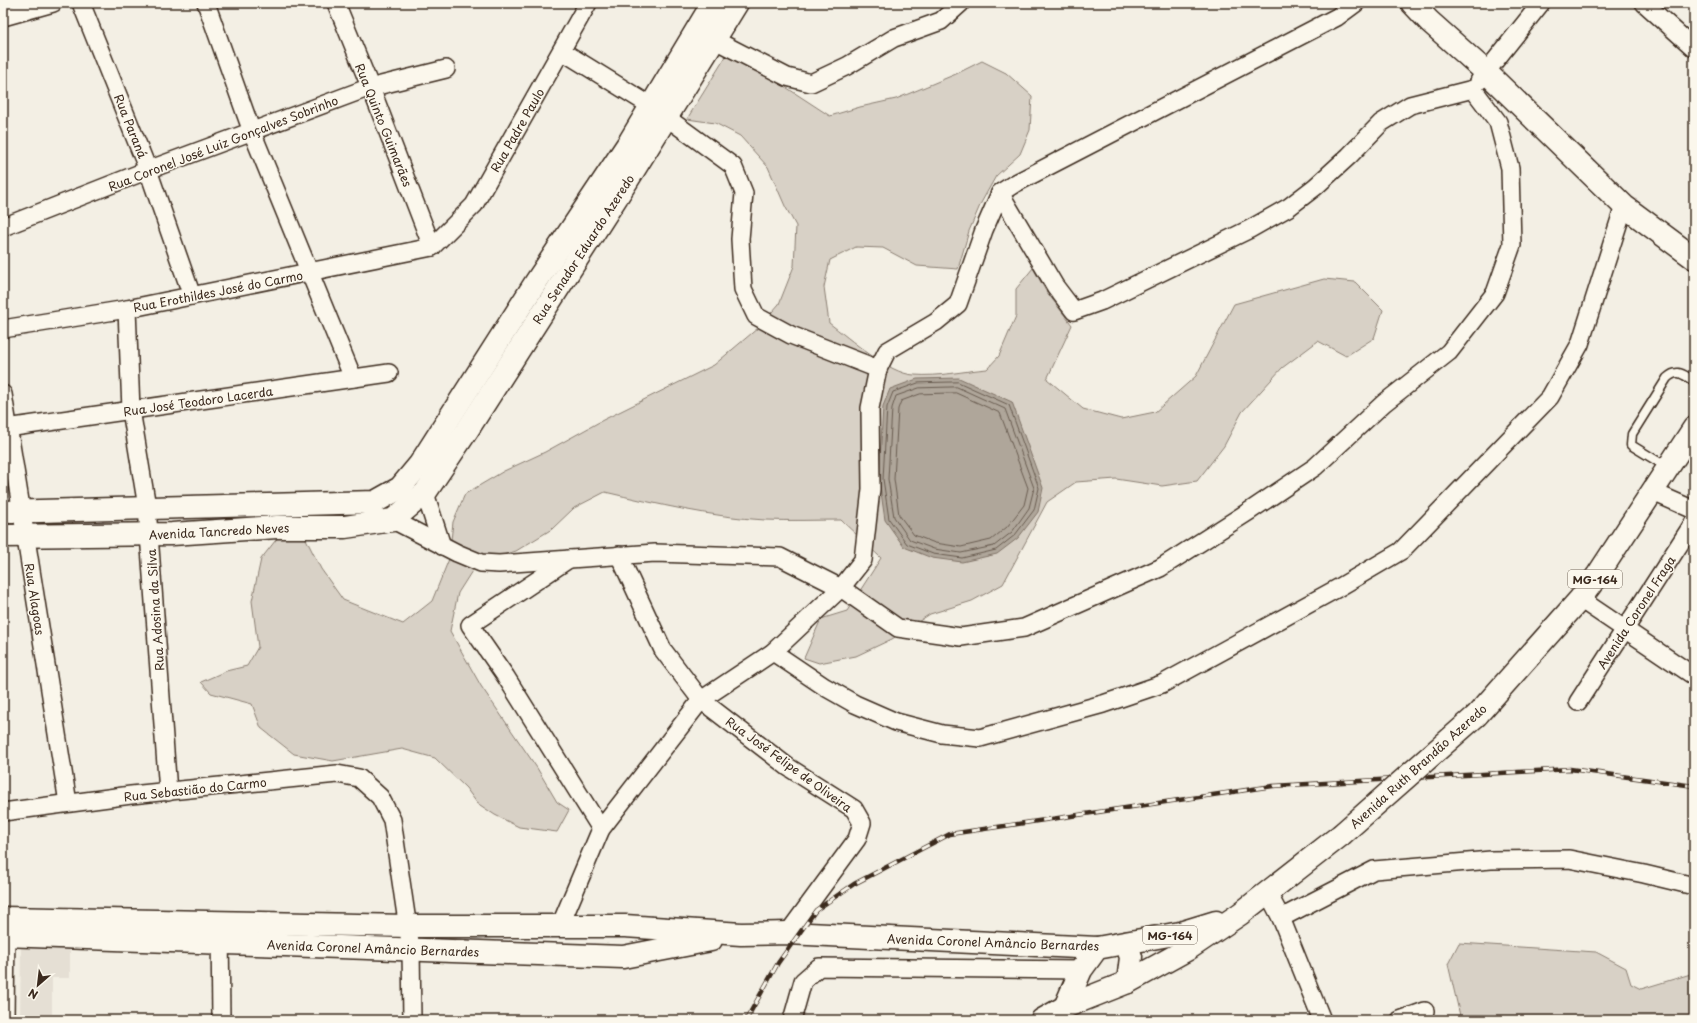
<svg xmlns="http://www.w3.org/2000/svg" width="1697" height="1023" viewBox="0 0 1697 1023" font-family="'Playpen Sans',sans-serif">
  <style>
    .built { fill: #e5dfd4 }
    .green { fill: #d8d1c6; stroke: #8a7e72 }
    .water { fill: #afa69a; stroke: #817468 }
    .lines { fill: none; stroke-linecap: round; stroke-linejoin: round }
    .shore { stroke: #695c50; stroke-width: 1 }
    .lane-casing { stroke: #3b2a1e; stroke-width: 11 }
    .street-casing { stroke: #3b2a1e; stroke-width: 20 }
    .secondary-casing { stroke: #3b2a1e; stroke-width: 25 }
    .primary-casing { stroke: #3b2a1e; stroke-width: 25 }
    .lane { stroke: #fbf7ec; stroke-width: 8 }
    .street { stroke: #fbf7ec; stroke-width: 17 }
    .secondary { stroke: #fbf7ec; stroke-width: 22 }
    .primary { stroke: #fbf7ec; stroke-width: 22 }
    .rail-casing { stroke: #3b2a1e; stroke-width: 4.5 }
    .rail { stroke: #fbf7ec; stroke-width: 3; stroke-dasharray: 9; stroke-linecap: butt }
    .primary-bridge-casing { stroke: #3b2a1e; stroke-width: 25; stroke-linecap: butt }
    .primary-bridge { stroke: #fbf7ec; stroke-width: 22 }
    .labels { text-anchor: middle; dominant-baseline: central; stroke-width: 3; stroke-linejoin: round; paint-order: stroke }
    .shield { fill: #fbf7ec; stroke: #75685c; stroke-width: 1 }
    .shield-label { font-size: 11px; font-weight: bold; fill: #3b2a1e }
    .street-label { font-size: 12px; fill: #3b2a1e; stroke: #fbf7ec }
  </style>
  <rect width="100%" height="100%" fill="#f3efe4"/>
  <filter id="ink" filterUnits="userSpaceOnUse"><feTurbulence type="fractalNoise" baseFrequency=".025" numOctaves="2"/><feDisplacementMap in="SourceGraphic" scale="8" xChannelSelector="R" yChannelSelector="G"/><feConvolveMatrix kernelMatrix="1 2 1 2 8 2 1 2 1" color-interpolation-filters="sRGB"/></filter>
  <g filter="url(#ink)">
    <path class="built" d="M21 946 70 947V978H52V1020H20Z"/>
    <g class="green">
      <path d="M728 53 758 69 830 116 860 107 896 99 956 74 982 61 1006 73 1032 96 1030 130 1020 154 996 176 981 203 969 231 958 269 917 266 883 248 856 247 830 260 824 287 829 323C849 338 889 374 914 375 938 377 964 371 987 369L999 356 1016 316V289L1033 268 1046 291 1072 325 1047 379 1083 409 1121 419 1155 412 1196 376 1234 304 1324 279 1355 282 1383 310 1374 338 1346 356 1318 341 1282 368 1242 412 1224 446 1197 481 1162 486 1116 479 1076 482 1047 502 1003 584 972 601 930 614 892 639 856 656 819 663 804 658 821 619 847 611 881 558 841 520C816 520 790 521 765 520 711 517 657 504 605 492L574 508 552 529 516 551 477 563 458 593 450 631 481 686 537 768 557 802 569 810 557 832 519 827 495 815 477 803 466 788 435 758 402 749 333 761 294 754 261 728 252 704 211 693 201 682 226 671 247 666 258 647 252 601 261 559 279 536 304 535 321 569 343 600 403 624 432 601 449 559 453 522 465 494 504 471 545 452 603 420 714 365 758 328 779 304 794 266 796 226 785 206 768 167 740 136 715 123 687 119Z"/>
      <path d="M1459 943 1596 952 1626 968 1631 984 1641 989 1694 973V1020H1461L1448 964Z"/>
    </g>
    <path class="water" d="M959 378 1012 402 1043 488 1038 512 1018 538 997 554 962 562 932 558 904 547 885 520 879 479 883 406 890 389 917 379Z"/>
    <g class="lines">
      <g class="shore">
        <path d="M958 382 1009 405 1039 488 1034 510 1015 535 996 550 962 558 933 554 907 544 889 519 883 479 887 407 893 392 918 383Z"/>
        <path d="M957 387 1005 409 1034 488 1029 508 1012 532 994 546 961 553 934 549 910 540 894 517 888 479 892 408 896 396 919 388Z"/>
        <path d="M956 393 1000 413 1028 488 1024 505 1007 527 991 540 961 547 935 543 914 535 899 515 894 479 898 409 901 401 920 394Z"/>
      </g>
      <g class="lane-casing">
        <path id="lane" d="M1667 467 1631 445 1632 434 1667 378C1678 368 1683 375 1694 381"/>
      </g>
      <g class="street-casing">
        <g id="street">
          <path d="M81 3 148 170 192 296"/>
          <path d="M206 3 252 132 353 378"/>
          <path d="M336 3 376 101 432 247"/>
          <path d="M1644 3 1694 48"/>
          <path d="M3 17 53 3"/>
          <path d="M715 40 787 77 811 83 847 66 894 38 941 21 961 3"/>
          <path d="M1479 81 1541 3"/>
          <path d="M3 227 148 170 365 89 446 69"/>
          <path d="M432 247 474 205 588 3"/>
          <path d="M127 309 131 410 147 507 168 792"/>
          <path d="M3 329 127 309 432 247"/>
          <path d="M878 369 887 351 936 322 958 304 984 230 1000 193 1014 184 1337 17 1356 3"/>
          <path d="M3 394 68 803"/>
          <path d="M7 428 389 373"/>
          <path d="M1653 492 1694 510"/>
          <path d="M425 493 442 546"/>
          <path d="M393 520 457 553 481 563 499 564 655 553 780 557 841 588 898 628 961 637 1024 628 1160 568 1251 510 1315 467 1384 403 1449 352 1495 293 1512 245 1510 168 1498 122 1473 89 1410 105 1381 123 1349 156 1315 187 1289 207 1250 229 1102 301 1074 311 1055 286 1000 193"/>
          <path d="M619 555 663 650 701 700 788 767 854 809 862 823 857 839 788 933"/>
          <path d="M569 559 470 625 506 677 601 829"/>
          <path d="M1580 599 1694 676"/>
          <path d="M773 652 825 687 855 704 896 722 942 734 980 738 1103 704 1162 684 1338 588 1401 551 1550 397 1580 344 1624 206"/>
          <path d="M1578 702 1694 522"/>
          <path d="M3 812 131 795 337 774 359 778 380 797 392 820 411 949 412 1020"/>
          <path d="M1268 893 1281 918 1322 1020"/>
          <path d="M1281 918 1374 870 1491 860 1569 859 1644 874 1694 886"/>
          <path d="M560 926 601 829 701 700 773 652 841 588 863 560 871 489 870 408 878 369 791 335 756 316 743 289 740 239 744 193 733 166 651 106 562 51"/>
          <path d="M220 930 221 1020"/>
          <path d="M5 1020 6 924"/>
          <path d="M792 1020 803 981 819 967 1081 970"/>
          <path d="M1400 1020 1425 1011"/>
        </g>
      </g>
      <g class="secondary-casing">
        <g id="secondary">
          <path d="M1412 3 1429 21 1486 72 1624 206 1694 258"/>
          <path d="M3 512 375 502 400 488 420 464 536 282 630 141 713 3"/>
          <path d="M3 536 172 534 277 527H345L393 520 425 493 468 429 627 181 737 3"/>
          <path d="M3 918 407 926H625L741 934 788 933 1097 948"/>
          <path d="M3 935 623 957 711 940"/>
        </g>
      </g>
      <g class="primary-casing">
        <g id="primary">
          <path d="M1477 715 1580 599 1597 576 1694 428"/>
          <path d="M1126 943 1131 957 1128 982"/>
          <path d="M1065 1007 1081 970 1097 948 1180 933 1216 922"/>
          <path d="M1042 1020 1065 1007 1128 982 1188 949 1240 914 1341 835"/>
        </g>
      </g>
      <use href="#lane" class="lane"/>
      <use href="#street" class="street"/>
      <use href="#secondary" class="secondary"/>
      <use href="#primary" class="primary"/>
      <g class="rail-casing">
        <path id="rail" d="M746 1020 778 963 816 910 854 884 950 834 1273 786 1570 769 1694 786"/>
      </g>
      <use href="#rail" class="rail"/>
      <g class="primary-bridge-casing">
        <path id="primary-bridge" d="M1341 835 1477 715"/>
      </g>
      <use href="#primary-bridge" class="primary-bridge"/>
    </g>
  </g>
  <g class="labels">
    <g class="shield">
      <rect x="1568" y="570" width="54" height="18" rx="3"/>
      <rect x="1143" y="926" width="54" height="18" rx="3"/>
    </g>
    <g class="shield-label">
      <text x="1595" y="579">MG-164</text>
      <text x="1170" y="935">MG-164</text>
    </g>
    <g class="street-label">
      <text transform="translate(384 125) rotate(68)">Rua Quinto Guimarães</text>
      <text transform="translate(131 126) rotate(68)">Rua Paraná</text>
      <text transform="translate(517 130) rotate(-60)">Rua Padre Paulo</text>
      <text transform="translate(223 143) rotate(-21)">Rua Coronel José Luiz Gonçalves Sobrinho</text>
      <text transform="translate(583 249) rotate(-57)">Rua Senador Eduardo Azeredo</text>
      <text transform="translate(218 291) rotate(-11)">Rua Erothildes José do Carmo</text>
      <text transform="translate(198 401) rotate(-8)">Rua José Teodoro Lacerda</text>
      <text transform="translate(219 531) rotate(-3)">Avenida Tancredo Neves</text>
      <text transform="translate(35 599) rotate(81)">Rua Alagoas</text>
      <text transform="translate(155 610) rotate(-94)">Rua Adosina da Silva</text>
      <text transform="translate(1636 612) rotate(-57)">Avenida Coronel Fraga</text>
      <text transform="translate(789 764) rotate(36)">Rua José Felipe de Oliveira</text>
      <text transform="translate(1418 766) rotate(-42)">Avenida Ruth Brandão Azeredo</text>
      <text transform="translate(195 789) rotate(-6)">Rua Sebastião do Carmo</text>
      <text transform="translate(993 942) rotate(2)">Avenida Coronel Amâncio Bernardes</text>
      <text transform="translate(373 948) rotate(2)">Avenida Coronel Amâncio Bernardes</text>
    </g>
  </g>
  <rect width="1697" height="1023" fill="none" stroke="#fbf7ec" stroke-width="16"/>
  <rect x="8" y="8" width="1681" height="1007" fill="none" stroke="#3b2a1e" stroke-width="1.5" filter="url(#ink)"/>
  <g transform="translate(38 985) rotate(208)" stroke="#fbf7ec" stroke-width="3" paint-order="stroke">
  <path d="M0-3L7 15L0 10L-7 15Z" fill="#3b2a1e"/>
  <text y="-6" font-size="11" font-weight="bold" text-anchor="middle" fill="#3b2a1e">N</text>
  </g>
</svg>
